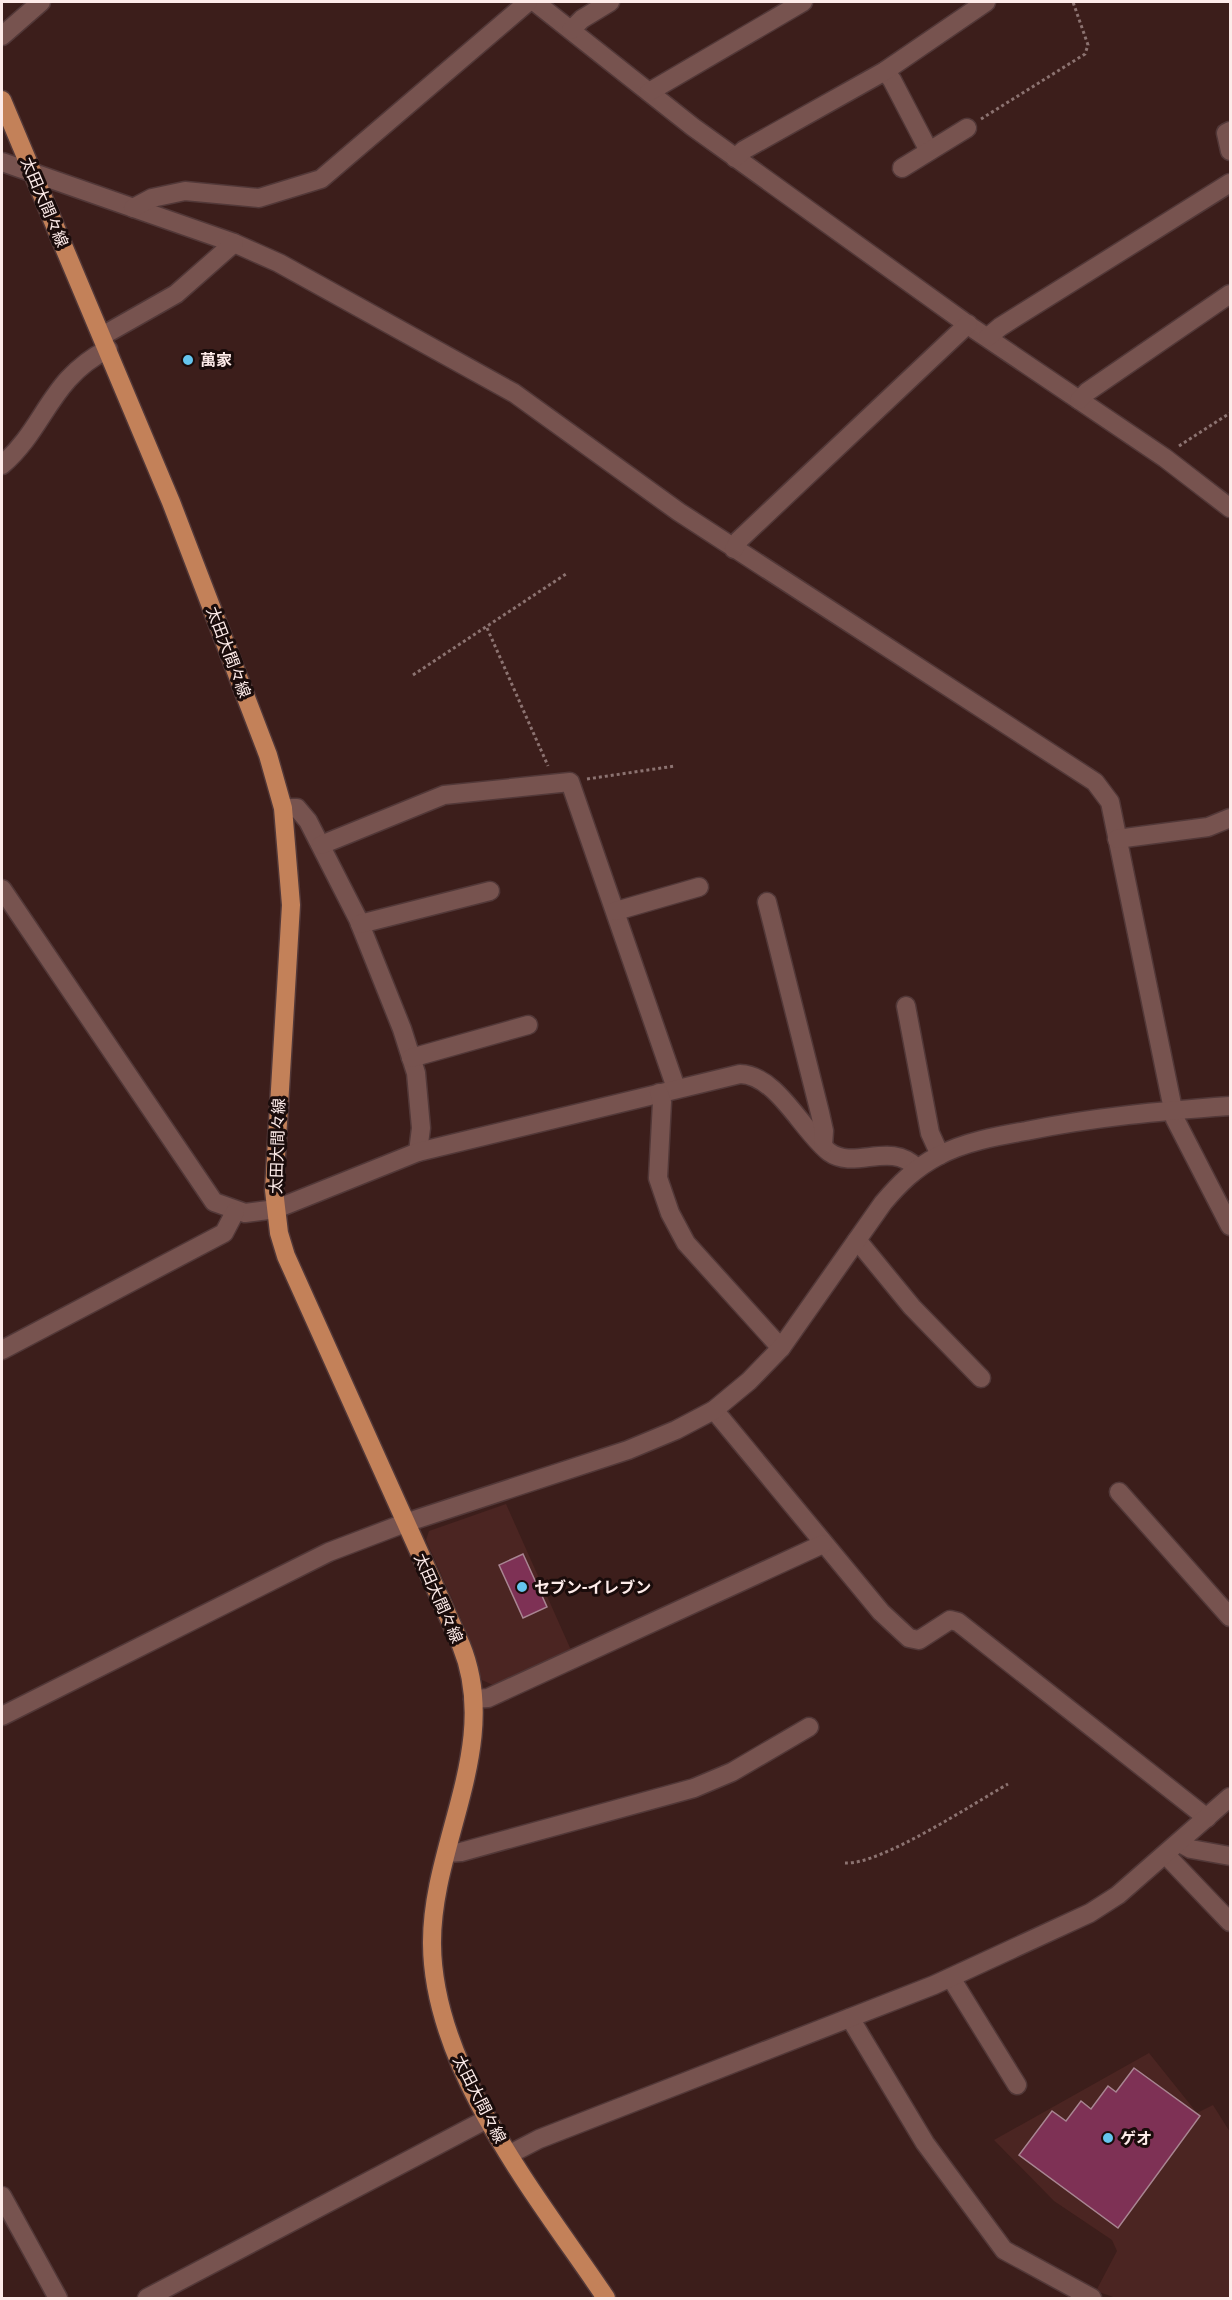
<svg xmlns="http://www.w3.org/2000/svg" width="1232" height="2300" viewBox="0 0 1232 2300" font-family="Ubuntu,'Noto Sans JP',sans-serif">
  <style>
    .built { fill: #4b2522 }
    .building { fill: #7e3155; stroke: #a98592; stroke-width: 1.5 }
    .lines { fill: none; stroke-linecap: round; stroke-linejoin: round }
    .minor-casing { stroke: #523838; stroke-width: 21 }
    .major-casing { stroke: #523838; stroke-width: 21 }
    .path { stroke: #8c7371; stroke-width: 3; stroke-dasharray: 3 3; stroke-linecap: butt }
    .minor { stroke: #77534f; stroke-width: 18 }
    .major { stroke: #c38159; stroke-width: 18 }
    .poi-dot { fill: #65c5ee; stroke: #1a0c0b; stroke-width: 2 }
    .labels { text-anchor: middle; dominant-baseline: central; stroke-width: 6; stroke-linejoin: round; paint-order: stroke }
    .street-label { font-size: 16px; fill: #fdebe9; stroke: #1a0c0b }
    .poi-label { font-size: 16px; font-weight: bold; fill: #fdebe9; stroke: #1a0c0b; text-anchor: start }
  </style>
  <rect width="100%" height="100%" fill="#3c1e1b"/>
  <g class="built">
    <path d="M506 1504 571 1650 493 1685 482 1680 464 1626 426 1540 429 1531Z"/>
    <path d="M1149 2053 1197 2113 1213 2105 1230 2132V2298H1116L1096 2291 1117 2251 1112 2240 1054 2201 994 2140Z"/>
  </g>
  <g class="building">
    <path d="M523 1554 547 1607 523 1618 499 1565Z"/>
    <path d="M1134 2068 1200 2116 1118 2228 1019 2155 1052 2111 1066 2121 1081 2101 1091 2109 1108 2086 1116 2092Z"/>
  </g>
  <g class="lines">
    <g class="minor-casing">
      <g id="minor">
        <path d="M535 2 693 127 974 329 1165 458 1230 508"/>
        <path d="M571 30 582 19 610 2"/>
        <path d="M2 36 41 2"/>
        <path d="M885 71 892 80 929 151"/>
        <path d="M649 92 803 2"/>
        <path d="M1230 131 1226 133 1230 151"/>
        <path d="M735 158 744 150 885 71 986 2"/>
        <path d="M2 162 234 243 279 263 514 393 679 512 1095 782 1110 802 1175 1119 1230 1226"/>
        <path d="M902 168 967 128"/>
        <path d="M133 208 152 198 185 191 259 198 321 179 528 2"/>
        <path d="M102 336 176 294 234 243"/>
        <path d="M988 337 1000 327 1230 183"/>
        <path d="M1079 400 1087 392 1230 294"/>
        <path d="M2 465C46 427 49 379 108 349"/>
        <path d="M734 549 739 540 968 324"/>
        <path d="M283 808H297L308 821 358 919 402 1029 416 1073 421 1128 418 1152"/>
        <path d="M1117 839 1208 827 1230 818"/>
        <path d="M321 845 444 795 570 782 676 1088"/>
        <path d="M2 889 214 1202 245 1213 276 1209 418 1152 740 1074C777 1075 802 1131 829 1152 855 1171 890 1140 917 1168"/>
        <path d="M767 902 820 1113 824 1131 823 1146"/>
        <path d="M616 911 699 887"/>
        <path d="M360 924 490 891"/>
        <path d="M906 1006 930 1133 940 1155"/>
        <path d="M411 1058 528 1025"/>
        <path d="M659 1093 662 1102 658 1178 670 1213 686 1243 781 1348"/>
        <path d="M857 1240 912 1307 981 1378"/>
        <path d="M2 1350 224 1233 235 1212"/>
        <path d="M714 1410 881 1612 909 1638 919 1640 950 1620 958 1622 1207 1818"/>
        <path d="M1119 1492 1230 1617"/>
        <path d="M473 1699 488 1698 823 1544"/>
        <path d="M2 1716 329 1552 405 1523 628 1450 676 1430 714 1410 749 1381 781 1348 883 1203C899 1184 915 1168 938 1156 964 1142 997 1136 1026 1131 1094 1117 1161 1111 1230 1106"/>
        <path d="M1180 1843 1191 1849 1230 1856"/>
        <path d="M447 1853 461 1852 694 1788 732 1772 809 1727"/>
        <path d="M1166 1855 1230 1922"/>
        <path d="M951 1978 1017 2085"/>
        <path d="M850 2018 925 2143 1004 2250 1092 2298"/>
        <path d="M510 2154 539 2139 934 1985 1090 1913 1118 1895 1230 1797"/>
        <path d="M2 2196 58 2298"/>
        <path d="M147 2298 487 2119"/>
      </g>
    </g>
    <g class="major-casing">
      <path id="major" d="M2 100 171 502 268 755 283 808 291 905 274 1190 279 1233 286 1256 461 1645C502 1745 431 1844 432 1944 433 2070 538 2197 606 2298"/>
    </g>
    <g class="path">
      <path d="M981 119 1085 54 1088 45 1073 2"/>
      <path d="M1179 446 1230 413"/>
      <path d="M487 628 548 766"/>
      <path d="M413 675 566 574"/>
      <path d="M587 779 675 766"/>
      <path d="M845 1863C881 1865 974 1803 1008 1784"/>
    </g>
    <use href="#minor" class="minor"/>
    <use href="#major" class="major"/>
  </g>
  <g class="poi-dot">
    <circle cx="188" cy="360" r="6"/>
    <circle cx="522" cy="1587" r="6"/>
    <circle cx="1108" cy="2138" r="6"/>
  </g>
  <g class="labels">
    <g class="street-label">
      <text transform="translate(45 202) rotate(67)">太田大間々線</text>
      <text transform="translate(229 652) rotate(69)">太田大間々線</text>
      <text transform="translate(277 1146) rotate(-88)">太田大間々線</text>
      <text transform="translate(439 1598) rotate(66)">太田大間々線</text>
      <text transform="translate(480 2099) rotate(63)">太田大間々線</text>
    </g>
    <g class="poi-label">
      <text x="200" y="360">萬家</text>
      <text x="534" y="1587">セブン-イレブン</text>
      <text x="1120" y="2138">ゲオ</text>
    </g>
  </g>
  <rect width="1232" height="2300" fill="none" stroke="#fdebe9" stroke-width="6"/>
</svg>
